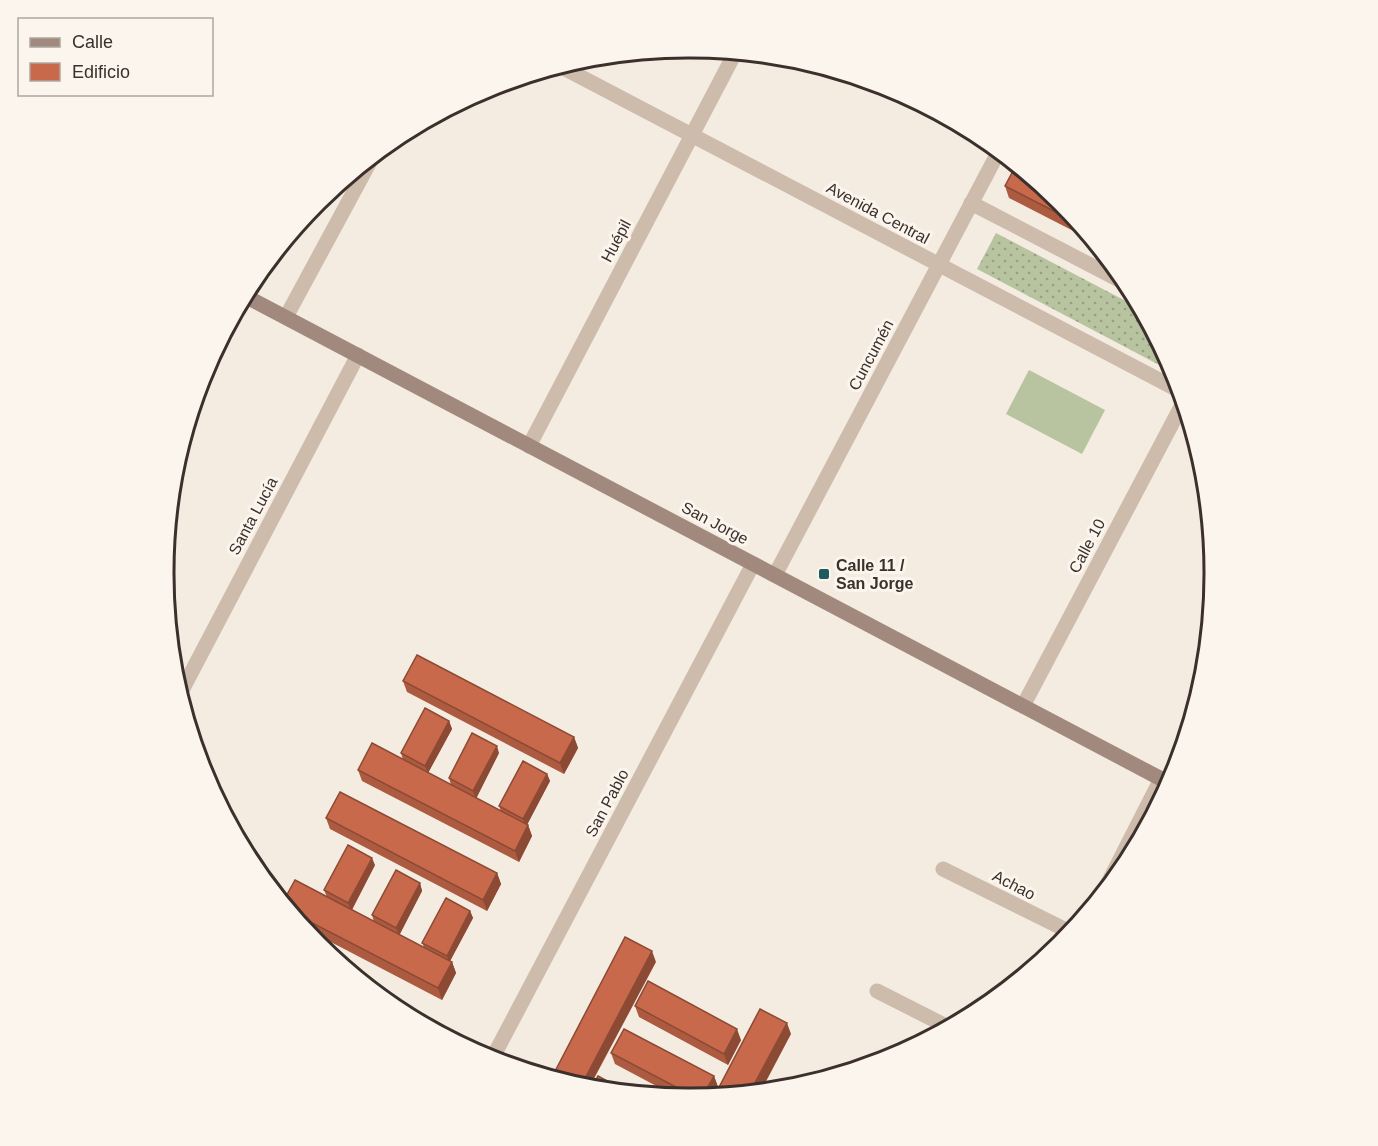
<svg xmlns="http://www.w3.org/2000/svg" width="1378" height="1146" viewBox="0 0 1378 1146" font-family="Arial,sans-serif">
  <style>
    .grass { fill: url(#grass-dots) }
    .garden { fill: #b8c4a0 }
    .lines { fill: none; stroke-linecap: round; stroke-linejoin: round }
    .street { stroke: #cdbbac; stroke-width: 15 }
    .secondary { stroke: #a18a7d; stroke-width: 15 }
    .wall { fill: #ac5a40 }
    .shaded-wall { fill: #8c4a34 }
    .building { fill: #c8694b; stroke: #8c4a34; stroke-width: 1.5 }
    .poi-dot { fill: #1f5a5e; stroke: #fbf5ee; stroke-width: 2 }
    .labels { text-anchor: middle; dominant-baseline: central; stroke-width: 6; stroke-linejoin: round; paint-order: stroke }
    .street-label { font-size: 16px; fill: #3b302b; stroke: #fbf5ee }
    .poi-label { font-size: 16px; font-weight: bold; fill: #3b302b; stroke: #fbf5ee; text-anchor: start }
    .rim { fill: none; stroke: #3b302b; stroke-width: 3 }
  </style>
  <defs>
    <pattern id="grass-dots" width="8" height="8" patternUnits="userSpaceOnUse" patternTransform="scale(1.5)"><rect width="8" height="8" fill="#b8c4a0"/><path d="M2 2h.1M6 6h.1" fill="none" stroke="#97a083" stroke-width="1.8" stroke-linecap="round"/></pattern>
  </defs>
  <rect width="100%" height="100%" fill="#f4ebe1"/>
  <path class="grass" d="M996 233 1141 309 1168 361 1165 368 977 269Z"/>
  <path class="garden" d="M1029 370 1105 410 1082 454 1006 414Z"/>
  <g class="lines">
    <g class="street">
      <path d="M560 66 1180 391"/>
      <path d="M971 203 1127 284"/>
      <path d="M286 317 372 158"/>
      <path d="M529 446 735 53"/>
      <path d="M775 575 999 151"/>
      <path d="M180 694 358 355"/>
      <path d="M1023 706 1183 403"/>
      <path d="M943 869 1070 932"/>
      <path d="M1104 891 1161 779"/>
      <path d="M877 991 948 1027"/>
      <path d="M492 1059 753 564"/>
    </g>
    <path class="secondary" d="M245 296 1169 783"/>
  </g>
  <g class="wall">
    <path d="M1005 186 1060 202 1091 240 1009 198Z"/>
    <path d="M403 681 574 737 578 748 564 774 407 692Z"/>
    <path d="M449 721 452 729 428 773 451 785 449 778 499 753 476 798 501 811 499 806 547 774 550 781 527 824 528 825 532 836 519 862 362 781 358 770 403 760 401 753Z"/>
    <path d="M326 818 497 873 501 884 487 911 330 829Z"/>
    <path d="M375 865 352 910 374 922 372 915 420 883 422 891 399 935 424 947 422 943 470 911 473 918 450 961 452 962 456 973 442 1000 304 928 283 902 327 897 324 890Z"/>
    <path d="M635 1006 741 1040 728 1065 639 1017Z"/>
    <path d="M611 1053 714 1076 718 1087 713 1096 689 1098 677 1097 615 1064Z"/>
  </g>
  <g class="shaded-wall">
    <path d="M449 721 452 729 428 773 425 766Z"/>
    <path d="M574 737 578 748 564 774 560 763Z"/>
    <path d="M497 746 499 753 476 799 473 791Z"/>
    <path d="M547 774 550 781 526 827 523 819Z"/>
    <path d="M528 825 532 836 519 862 515 851Z"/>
    <path d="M372 858 375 865 351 911 348 903Z"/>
    <path d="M497 873 501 884 487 911 483 900Z"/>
    <path d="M420 883 422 891 399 936 396 928Z"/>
    <path d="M470 911 473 918 449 963 447 956Z"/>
    <path d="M652 951 656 962 589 1088 581 1086Z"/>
    <path d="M452 962 456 973 442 1000 438 988Z"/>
    <path d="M787 1023 791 1034 761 1091 750 1092Z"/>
    <path d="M737 1029 741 1040 728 1065 724 1054Z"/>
    <path d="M714 1076 718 1087 713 1096 702 1097Z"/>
  </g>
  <g class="building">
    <path d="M1014 169 1033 180 1060 202 1079 224 1005 186Z"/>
    <path d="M417 655 574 737 560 763 403 681Z"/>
    <path d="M425 708 449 721 425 766 401 753Z"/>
    <path d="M472 733 497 746 473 791 449 778Z"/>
    <path d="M372 743 528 825 515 851 358 770Z"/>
    <path d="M523 761 547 774 523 819 499 806Z"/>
    <path d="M340 792 497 873 483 900 326 818Z"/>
    <path d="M348 845 372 858 348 903 324 890Z"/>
    <path d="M396 870 420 883 396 928 372 915Z"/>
    <path d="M295 880 452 962 438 988 291 912 283 902Z"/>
    <path d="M446 898 470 911 447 956 422 943Z"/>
    <path d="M625 937 652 951 581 1086 552 1077Z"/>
    <path d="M648 981 737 1029 724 1054 635 1006Z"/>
    <path d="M760 1009 787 1023 750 1092 715 1095Z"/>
    <path d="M624 1029 714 1076 702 1097H695L611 1053Z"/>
    <path d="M598 1076 627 1092 591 1088Z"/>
  </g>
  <rect class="poi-dot" x="818" y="568" width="12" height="12" rx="3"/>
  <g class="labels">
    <g class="street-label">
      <text transform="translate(878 213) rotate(28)">Avenida Central</text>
      <text transform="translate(616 241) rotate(-62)">Huépil</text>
      <text transform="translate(871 355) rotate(-62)">Cuncumén</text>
      <text transform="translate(253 516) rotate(-62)">Santa Lucía</text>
      <text transform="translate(715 523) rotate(28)">San Jorge</text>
      <text transform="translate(1087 546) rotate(-62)">Calle 10</text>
      <text transform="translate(607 803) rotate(-62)">San Pablo</text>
      <text transform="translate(1014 885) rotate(27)">Achao</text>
    </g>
    <g class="poi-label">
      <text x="836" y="565">Calle 11 /<tspan x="836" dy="18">San Jorge</tspan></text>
    </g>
  </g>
  <path d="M0 0H1378V1146H0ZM688 58H690A514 514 0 0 1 1204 572V574A514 514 0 0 1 690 1088H688A514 514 0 0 1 174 574V572A514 514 0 0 1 688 58Z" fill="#fbf5ee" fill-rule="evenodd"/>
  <path class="rim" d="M688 58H690A514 514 0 0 1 1204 572V574A514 514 0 0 1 690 1088H688A514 514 0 0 1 174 574V572A514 514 0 0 1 688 58Z"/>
  <rect x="18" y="18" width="195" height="78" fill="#fbf5ee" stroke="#aea6a0" stroke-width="1.5"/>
  <rect x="30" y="38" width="30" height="9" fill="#a18a7d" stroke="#aea6a0" stroke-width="1.5"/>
  <text x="72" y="48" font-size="18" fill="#3b302b">Calle</text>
  <rect x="30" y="63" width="30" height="18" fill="#c8694b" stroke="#aea6a0" stroke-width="1.5"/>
  <text x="72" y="78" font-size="18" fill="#3b302b">Edificio</text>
</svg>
